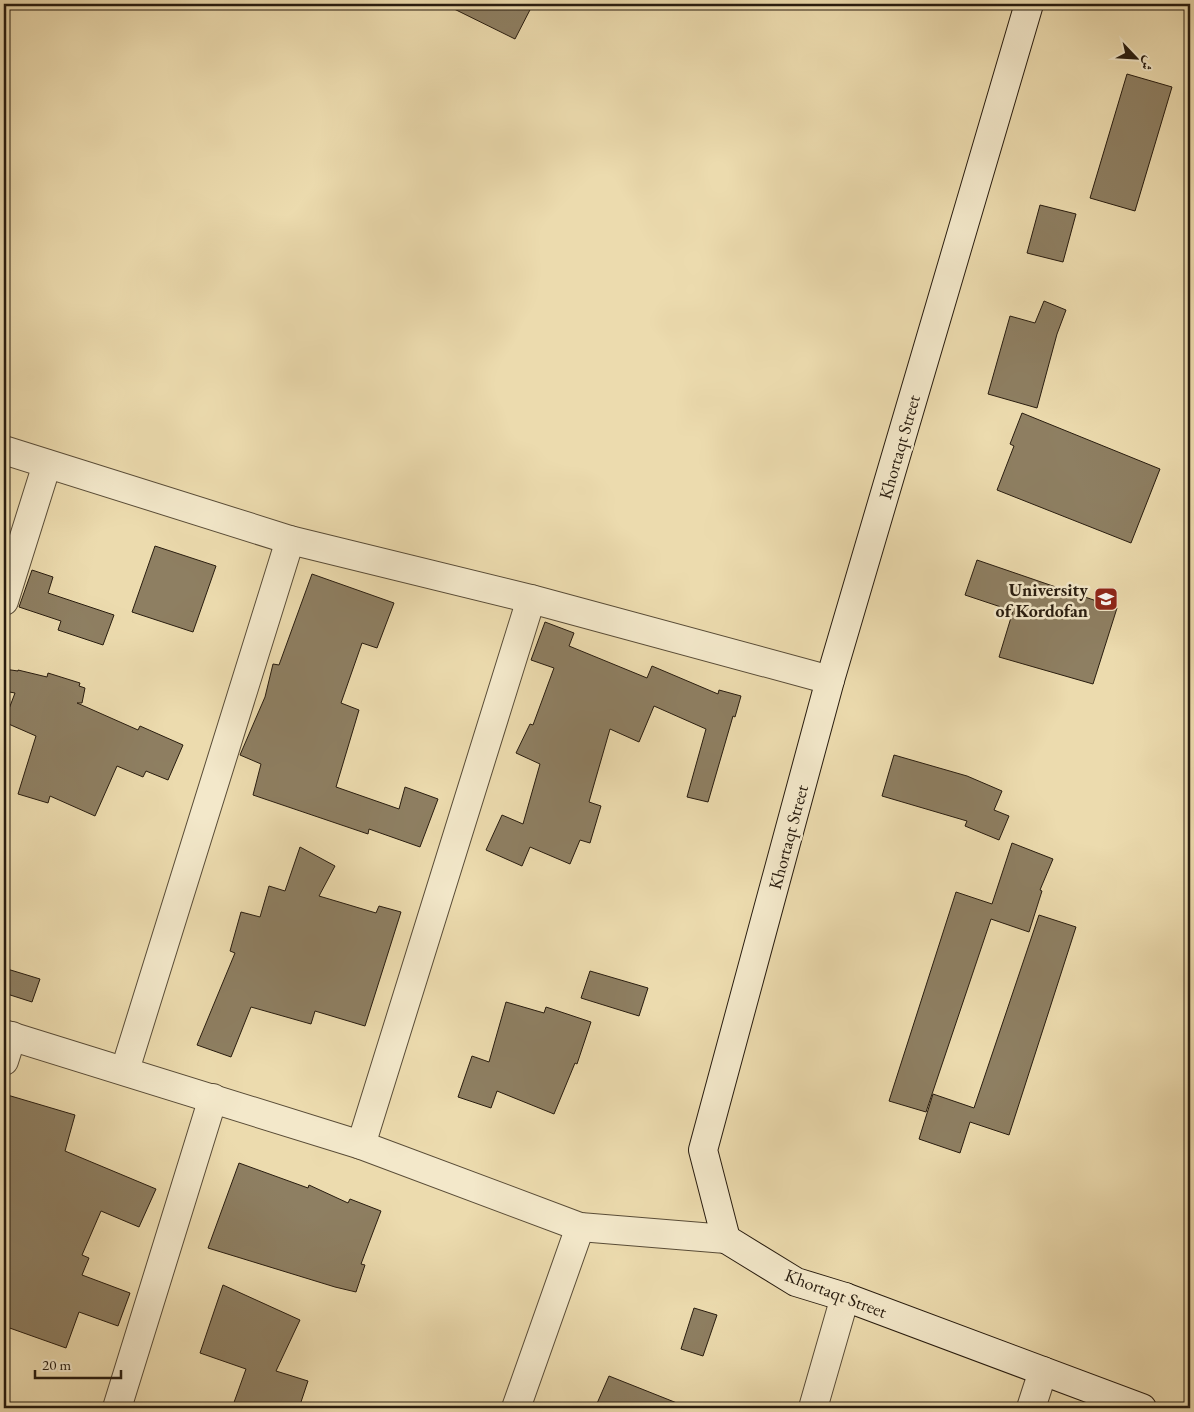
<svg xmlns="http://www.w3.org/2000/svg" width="1194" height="1412" viewBox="0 0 1194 1412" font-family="'EB Garamond',Amiri,serif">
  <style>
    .building { fill: #8e7f62; stroke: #281c0f }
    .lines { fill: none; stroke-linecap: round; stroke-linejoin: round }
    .street-casing { stroke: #594c37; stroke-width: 30 }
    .secondary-casing { stroke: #281c0f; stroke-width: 30 }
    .street { stroke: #f3e8ca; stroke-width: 28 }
    .secondary { stroke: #f3e8ca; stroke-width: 28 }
    .labels { text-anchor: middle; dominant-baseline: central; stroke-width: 5; stroke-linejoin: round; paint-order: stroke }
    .street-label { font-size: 18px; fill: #281c0f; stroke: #f3e8ca }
    .poi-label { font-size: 18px; font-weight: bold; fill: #281c0f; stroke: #f3e8ca; text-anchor: end }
  </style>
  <rect width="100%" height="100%" fill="#ecdbae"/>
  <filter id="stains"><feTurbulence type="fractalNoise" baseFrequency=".004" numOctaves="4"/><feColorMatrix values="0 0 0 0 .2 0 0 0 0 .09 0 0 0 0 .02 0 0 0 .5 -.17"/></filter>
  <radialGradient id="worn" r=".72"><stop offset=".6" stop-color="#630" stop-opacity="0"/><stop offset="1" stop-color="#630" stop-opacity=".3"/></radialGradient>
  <g class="building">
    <path d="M444 4H533L515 39Z"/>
    <path d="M1127 74 1172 87 1135 211 1090 198Z"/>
    <path d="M1040 205 1076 214 1063 262 1027 253Z"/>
    <path d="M1044 301 1066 310 1057 334 1037 408 988 394 1010 316 1035 323Z"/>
    <path d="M1022 413 1160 469 1131 543 997 490 1014 446 1010 444Z"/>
    <path d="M155 546 216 566 193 632 132 612Z"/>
    <path d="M977 560 1117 608 1093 684 999 657 1013 611 965 595Z"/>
    <path d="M32 570 53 577 48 593 114 615 103 645 58 630 61 621 19 607Z"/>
    <path d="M312 574 394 603 377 648 362 643 341 703 359 710 336 787 399 809 405 787 438 799 420 847 369 829 368 834 253 795 261 764 240 755 265 697 273 664 279 665Z"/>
    <path d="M545 622 574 633 569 646 647 678 652 666 718 694 719 690 741 696 735 717 733 716 708 802 687 797 706 729 654 706 639 742 610 729 589 802 601 806 590 843 580 840 570 864 530 847 522 866 486 850 502 815 523 824 540 764 516 753 530 724 533 725 554 668 531 660Z"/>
    <path d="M4 669 18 671V670L47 677 48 673 80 683 79 686 85 688 82 703H77L138 730 140 726 183 745 168 780 146 771 143 777 117 766 95 816 50 796 48 803 18 794 36 736 4 722 15 693 4 691Z"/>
    <path d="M894 755 967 776 1002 791 994 810 1009 816 999 840 965 826 967 821 882 796Z"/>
    <path d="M1012 843 1053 859 1040 890 1042 891 1029 932 991 919 926 1112 889 1101 956 892 992 904Z"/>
    <path d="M300 847 335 866 319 896 376 913 379 906 401 912 365 1026 315 1011 311 1024 251 1007 231 1057 197 1045 235 953 230 951 241 912 260 917 269 886 285 891Z"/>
    <path d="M1039 915 1076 927 1009 1135 970 1122 960 1153 919 1139 933 1094 974 1108Z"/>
    <path d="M4 968 40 979 32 1002 4 993Z"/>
    <path d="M590 971 648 988 639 1016 581 998Z"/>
    <path d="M506 1002 544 1013 546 1007 591 1022 577 1064 575 1063 554 1114 497 1091 491 1108 458 1097 472 1056 489 1062Z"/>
    <path d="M4 1094 75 1115 65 1151 156 1189 139 1227 101 1211 82 1255 89 1258 82 1275 130 1293 118 1326 79 1312 66 1348 4 1326Z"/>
    <path d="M239 1163 308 1188 309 1185 348 1203 350 1199 381 1211 361 1264 365 1265 356 1292 335 1287 208 1248Z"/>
    <path d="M223 1285 300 1320 276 1371 308 1381 299 1408H232L246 1369 200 1353Z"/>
    <path d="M694 1308 717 1315 703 1356 681 1349Z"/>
    <path d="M609 1376 687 1407V1408H595Z"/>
  </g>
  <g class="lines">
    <g class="street-casing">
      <g id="street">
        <path d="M4 450 290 540 531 599 830 680"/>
        <path d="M4 601 47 464"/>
        <path d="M4 1034 361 1145 580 1227 726 1239"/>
        <path d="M4 1061 12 1036"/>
        <path d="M125 1070 290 540"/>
        <path d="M361 1145 531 599"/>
        <path d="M117 1408 213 1098"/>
        <path d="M516 1408 580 1227"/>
        <path d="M813 1408 845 1297"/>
        <path d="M1031 1408 1043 1371"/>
      </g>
    </g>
    <g class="secondary-casing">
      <path id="secondary" d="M1029 4 830 680 703 1150 726 1239 796 1282 845 1297 1142 1408"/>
    </g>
    <use href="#street" class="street"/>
    <use href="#secondary" class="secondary"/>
  </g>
  <defs>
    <g id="university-square" transform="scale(1.25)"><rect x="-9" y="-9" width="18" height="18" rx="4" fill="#8f2418" stroke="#f3e8ca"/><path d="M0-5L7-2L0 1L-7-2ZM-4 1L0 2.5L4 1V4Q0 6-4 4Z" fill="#fff"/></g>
  </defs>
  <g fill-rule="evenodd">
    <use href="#university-square" x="1106" y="599"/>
  </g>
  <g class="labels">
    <g class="street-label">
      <text transform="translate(899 447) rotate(-74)">Khortaqt Street</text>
      <text transform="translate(788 837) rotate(-75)">Khortaqt Street</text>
      <text transform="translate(836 1293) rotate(21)">Khortaqt Street</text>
    </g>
    <g class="poi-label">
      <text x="1088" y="589">University<tspan x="1088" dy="21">of Kordofan</tspan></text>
    </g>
  </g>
  <rect width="1194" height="1412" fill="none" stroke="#ecdbae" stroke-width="20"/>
  <rect x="5" y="5" width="1184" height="1402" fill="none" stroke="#281c0f" stroke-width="2.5"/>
  <rect x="10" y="10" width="1174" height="1392" fill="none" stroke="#281c0f"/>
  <g transform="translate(1136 58) rotate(115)" stroke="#f3e8ca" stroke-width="4" paint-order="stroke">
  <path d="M0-4L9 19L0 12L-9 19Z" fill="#281c0f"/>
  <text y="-8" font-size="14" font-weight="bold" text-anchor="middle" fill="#281c0f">ش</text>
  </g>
  <path d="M35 1370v8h86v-8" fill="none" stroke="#281c0f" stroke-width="2.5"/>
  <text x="42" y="1370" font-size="15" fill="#281c0f" stroke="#f3e8ca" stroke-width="4" paint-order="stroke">20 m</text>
  <rect width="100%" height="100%" filter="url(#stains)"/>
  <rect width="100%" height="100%" fill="url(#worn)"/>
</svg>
